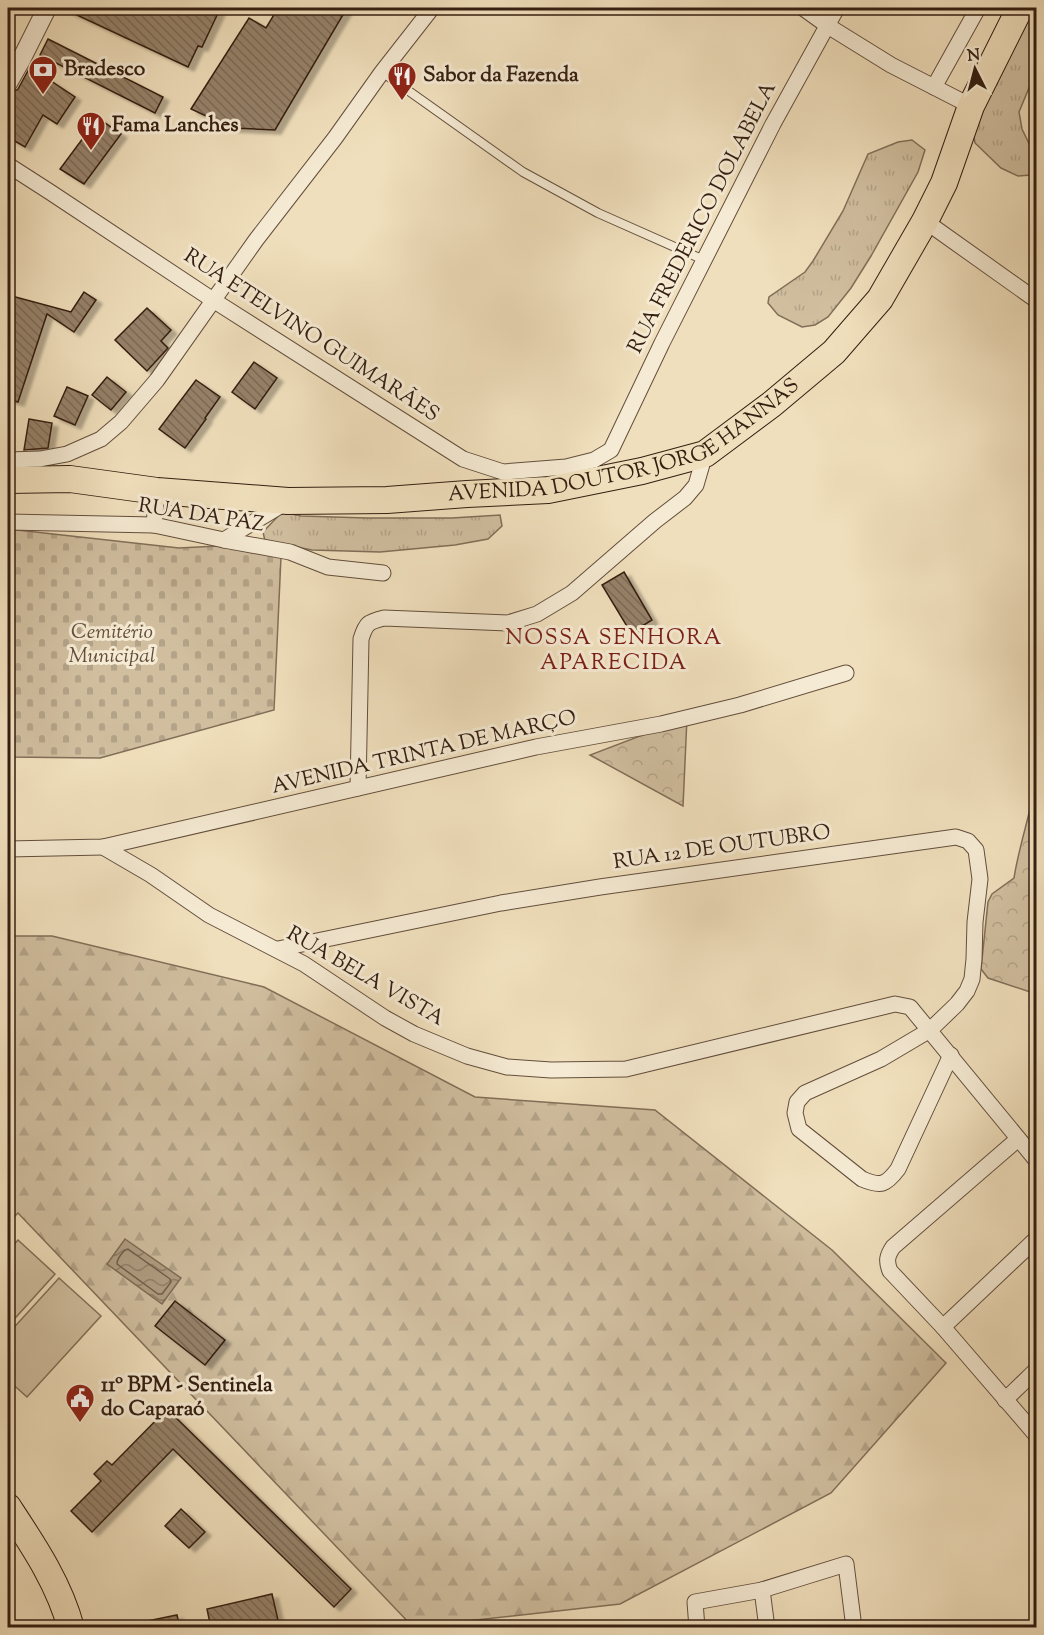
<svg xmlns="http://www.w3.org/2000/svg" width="1044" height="1635" viewBox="0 0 1044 1635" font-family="'Sorts Mill Goudy',serif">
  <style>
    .grass { fill: url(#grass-tufts); stroke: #826e58; stroke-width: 1.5 }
    .forest { fill: url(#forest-firs); stroke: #826e58; stroke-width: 1.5 }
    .cemetery { fill: url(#cemetery-stones); stroke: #826e58; stroke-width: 1.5 }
    .park { fill: url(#park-crowns); stroke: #826e58; stroke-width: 1.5 }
    .garden { fill: #d0be9f; stroke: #826e58; stroke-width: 1.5 }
    .water { fill: url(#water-waves); stroke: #7e6a55; stroke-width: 1.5 }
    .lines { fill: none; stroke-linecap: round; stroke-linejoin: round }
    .shore { stroke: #725e4a; stroke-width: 1.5 }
    .building { fill: url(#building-back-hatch); stroke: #341e11; stroke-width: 1.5; filter: url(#shadow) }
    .service-casing { stroke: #634e3c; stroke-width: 10 }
    .minor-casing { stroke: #634e3c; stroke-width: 17 }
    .tertiary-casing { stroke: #634e3c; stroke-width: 20 }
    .trunk-casing { stroke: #341e11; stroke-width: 28 }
    .service { stroke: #f5ead3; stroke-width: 8 }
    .minor { stroke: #f5ead3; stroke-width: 15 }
    .tertiary { stroke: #f5ead3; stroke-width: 18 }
    .trunk { stroke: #f0dfbc; stroke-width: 26 }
    .labels { text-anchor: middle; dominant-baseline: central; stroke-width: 6; stroke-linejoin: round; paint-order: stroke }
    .poi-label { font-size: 21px; font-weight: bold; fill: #341e11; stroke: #f5ead3; text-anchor: start }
    .street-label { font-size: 21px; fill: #341e11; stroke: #f5ead3 }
    .park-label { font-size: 21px; font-style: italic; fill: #634e3c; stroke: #f5ead3 }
    .neighbourhood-label { font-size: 22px; letter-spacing: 1.5px; fill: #7a1f14; stroke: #f5ead3 }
  </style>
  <defs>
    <pattern id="grass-tufts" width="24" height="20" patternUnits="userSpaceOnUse" patternTransform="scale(1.5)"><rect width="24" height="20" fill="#d0be9f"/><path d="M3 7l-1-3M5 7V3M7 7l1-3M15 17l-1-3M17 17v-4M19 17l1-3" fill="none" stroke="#b3a388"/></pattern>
    <pattern id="forest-firs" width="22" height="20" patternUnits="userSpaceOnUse" patternTransform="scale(1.5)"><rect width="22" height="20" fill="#d0be9f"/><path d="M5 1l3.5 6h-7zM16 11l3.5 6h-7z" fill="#b3a388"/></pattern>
    <pattern id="cemetery-stones" width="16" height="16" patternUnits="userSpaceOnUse" patternTransform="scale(1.5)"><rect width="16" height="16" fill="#d0be9f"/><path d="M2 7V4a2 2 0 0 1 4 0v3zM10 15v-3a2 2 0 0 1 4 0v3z" fill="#b3a388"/></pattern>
    <pattern id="park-crowns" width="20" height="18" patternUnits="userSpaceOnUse" patternTransform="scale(1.5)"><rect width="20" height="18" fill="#d0be9f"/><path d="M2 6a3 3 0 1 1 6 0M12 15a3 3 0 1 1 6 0" fill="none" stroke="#b3a388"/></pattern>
    <pattern id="water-waves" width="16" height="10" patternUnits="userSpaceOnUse" patternTransform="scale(1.5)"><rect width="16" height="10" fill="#b09d82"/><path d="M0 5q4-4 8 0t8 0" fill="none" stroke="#907f69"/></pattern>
    <pattern id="building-back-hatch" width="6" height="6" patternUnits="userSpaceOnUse" patternTransform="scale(1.5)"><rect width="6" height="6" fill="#96826a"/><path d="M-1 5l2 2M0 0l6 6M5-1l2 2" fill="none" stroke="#7b6a56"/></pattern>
    <filter id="shadow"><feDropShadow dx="6" dy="4" stdDeviation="1.5" flood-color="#0004"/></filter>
  </defs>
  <rect width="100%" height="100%" fill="#f0dfbc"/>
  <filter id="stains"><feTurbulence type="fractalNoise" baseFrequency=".00333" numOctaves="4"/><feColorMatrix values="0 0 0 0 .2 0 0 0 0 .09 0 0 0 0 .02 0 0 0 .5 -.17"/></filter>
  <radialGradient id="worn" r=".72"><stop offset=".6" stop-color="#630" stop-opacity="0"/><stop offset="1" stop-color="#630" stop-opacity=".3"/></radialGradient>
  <g class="grass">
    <path d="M1028 8H1036V71L1019 112 1022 129 1036 158 1031 175 1018 176 1001 168 975 143 973 132Z"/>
    <path d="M912 140 925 150 918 172 871 256 851 288 828 317 815 325 802 327 778 315 768 303 769 297 805 272 813 261 843 211 868 154 898 142Z"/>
    <path d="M282 512 301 516 367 518H452L500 515 502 526 488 539 455 545 380 552 312 550 265 541 263 532Z"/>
  </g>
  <path class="forest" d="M8 936H52L264 987 475 1097 655 1110 832 1250 946 1363 831 1493 620 1604 413 1627 18 1213 8 1223Z"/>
  <path class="cemetery" d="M8 529 179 548 218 546 281 557 274 710 100 758 8 757Z"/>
  <g class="park">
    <path d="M687 718 683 806 590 755Z"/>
    <path d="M1036 782V994L988 978 981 969 988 902 992 894 1014 878C1019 846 1030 815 1036 782Z"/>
  </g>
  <g class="garden">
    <path d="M18 1240 55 1274 8 1326V1251Z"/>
    <path d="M59 1278 101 1316 27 1397 8 1380V1334Z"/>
  </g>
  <path class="water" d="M125 1239 181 1278 162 1304 107 1264Z"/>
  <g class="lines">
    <path class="shore" d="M128 1249 170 1279 171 1282 162 1294H158L117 1264C117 1259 123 1250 128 1249Z"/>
  </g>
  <g class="building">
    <path d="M62 8H212L219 11 202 47 198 46 188 67Z"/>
    <path d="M278 8H347L275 130 232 128 191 109 249 18 266 28Z"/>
    <path d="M48 39 163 97 155 113 40 55Z"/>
    <path d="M30 67 75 97 57 124 43 115 25 147 8 137V105L14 95 12 93 18 89Z"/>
    <path d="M98 118 121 134 84 184 60 169Z"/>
    <path d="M84 292 96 300 74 332 47 314 18 402 8 399V295L71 312Z"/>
    <path d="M147 308 171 330 161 341 168 348 147 371 115 340Z"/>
    <path d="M254 362 277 378 255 409 232 392Z"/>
    <path d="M107 377 126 392 111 410 92 395Z"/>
    <path d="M196 380 220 397 205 418 206 419 185 448 159 429Z"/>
    <path d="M67 387 88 396 75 425 54 416Z"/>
    <path d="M29 419 52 423 48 448 24 450Z"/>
    <path d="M624 572 652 620 631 633 602 585Z"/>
    <path d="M175 1301 225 1340 205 1365 155 1326Z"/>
    <path d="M167 1409 351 1589 334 1607 173 1449 92 1532 71 1511 101 1481 94 1474 107 1461 112 1465Z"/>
    <path d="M181 1509 205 1532 189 1548 165 1526Z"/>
    <path d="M272 1594 278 1620 247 1628H211L207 1609Z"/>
    <path d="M177 1615 180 1628H143L142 1622Z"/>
  </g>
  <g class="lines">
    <g class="service-casing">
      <path id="service" d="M382 72 523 172 598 213 704 260"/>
    </g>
    <g class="minor-casing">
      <g id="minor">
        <path d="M803 8 828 26 891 65 971 106"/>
        <path d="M934 87 978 8"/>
        <path d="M8 165 50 192 213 300 463 459 503 472 566 467 594 460 611 450 662 343 773 124 837 8"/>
        <path d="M925 221 1036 300"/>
        <path d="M8 460 40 459 67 454 101 439 121 422 157 380 256 240 335 138 382 72 432 8"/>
        <path d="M8 522 154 525 224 540 290 552 328 567 383 573"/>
        <path d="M154 525 157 491"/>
        <path d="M224 540 285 503"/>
        <path d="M358 788 361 639C366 623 368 622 384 618L508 623 537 614 572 593 655 521 685 498 696 485 705 454"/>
        <path d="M103 847 151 875 209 915 304 964 385 1018 414 1034 467 1056 507 1067 551 1070 626 1069 895 1004 910 1007 1036 1160"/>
        <path d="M8 849 103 847 536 747 661 724 740 705 846 673"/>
        <path d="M278 949 501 903 600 887 956 837 968 841 976 850 980 879 975 922 974 959 972 979 967 991 957 1004 930 1030 881 1059 805 1093 797 1102 795 1113 799 1129 862 1179C881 1187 886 1185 898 1169L951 1055"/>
        <path d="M1018 1139 893 1247C887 1256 886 1261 890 1271L943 1327 1036 1435"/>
        <path d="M943 1327 1036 1239"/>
        <path d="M1005 1400 1036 1370"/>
        <path d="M762 1590 767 1628"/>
        <path d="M697 1628 695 1602 762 1590 846 1564 854 1628"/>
      </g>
    </g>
    <g class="tertiary-casing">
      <path id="tertiary" d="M8 83 21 60 47 8"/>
    </g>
    <g class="trunk-casing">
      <g id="trunk">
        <path id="s1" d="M8 480 70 479 157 491 288 501 387 500 467 494 548 490 642 471 705 454 772 404 834 352 880 299 925 221 944 183 971 106 1020 8"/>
        <path d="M8 1507C33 1545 59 1583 71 1628"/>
      </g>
    </g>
    <use href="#service" class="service"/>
    <use href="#minor" class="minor"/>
    <use href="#tertiary" class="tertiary"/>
    <use href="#trunk" class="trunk"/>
  </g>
  <defs>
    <g id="bank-pin" transform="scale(1.5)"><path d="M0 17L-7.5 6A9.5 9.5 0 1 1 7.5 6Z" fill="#8f2418" stroke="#f5ead3"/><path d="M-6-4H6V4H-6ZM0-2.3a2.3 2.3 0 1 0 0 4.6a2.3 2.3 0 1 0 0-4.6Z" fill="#fff"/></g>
    <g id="restaurant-pin" transform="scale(1.5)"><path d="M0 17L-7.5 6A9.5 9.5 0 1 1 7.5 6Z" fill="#8f2418" stroke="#f5ead3"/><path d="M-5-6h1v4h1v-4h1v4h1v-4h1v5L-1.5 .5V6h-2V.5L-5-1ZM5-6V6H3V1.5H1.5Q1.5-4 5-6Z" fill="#fff"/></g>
    <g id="civic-pin" transform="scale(1.5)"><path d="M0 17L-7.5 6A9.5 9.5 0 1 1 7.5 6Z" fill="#8f2418" stroke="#f5ead3"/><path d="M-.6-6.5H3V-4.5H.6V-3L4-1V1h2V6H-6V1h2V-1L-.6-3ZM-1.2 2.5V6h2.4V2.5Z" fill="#fff"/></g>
  </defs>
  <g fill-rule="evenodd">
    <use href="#bank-pin" x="43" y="70"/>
    <use href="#restaurant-pin" x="402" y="76"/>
    <use href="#restaurant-pin" x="91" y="126"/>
    <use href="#civic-pin" x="80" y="1398"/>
  </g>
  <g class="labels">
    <g class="poi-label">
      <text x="64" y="70">Bradesco</text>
      <text x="423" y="76">Sabor da Fazenda</text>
      <text x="112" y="126">Fama Lanches</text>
      <text x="101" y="1386">11º BPM - Sentinela<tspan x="101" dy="24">do Caparaó</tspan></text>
    </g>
    <g class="street-label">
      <text transform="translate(703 218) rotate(-63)">RUA FREDERICO DOLABELA</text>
      <text transform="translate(311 336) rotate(33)">RUA ETELVINO GUIMARÃES</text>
      <text stroke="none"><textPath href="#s1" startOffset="630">AVENIDA DOUTOR JORGE HANNAS</textPath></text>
      <text transform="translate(201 516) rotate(9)">RUA DA PAZ</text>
      <text transform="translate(424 753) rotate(-13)">AVENIDA TRINTA DE MARÇO</text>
      <text transform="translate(722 848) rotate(-8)">RUA 12 DE OUTUBRO</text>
      <text transform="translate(365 977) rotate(30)">RUA BELA VISTA</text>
    </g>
    <g class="park-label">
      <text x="112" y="633">Cemitério<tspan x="112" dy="24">Municipal</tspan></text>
    </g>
    <g class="neighbourhood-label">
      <text x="614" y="639">NOSSA SENHORA<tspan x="614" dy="25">APARECIDA</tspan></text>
    </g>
  </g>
  <rect width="1044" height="1635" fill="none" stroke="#f0dfbc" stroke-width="30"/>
  <rect x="9" y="9" width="1026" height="1617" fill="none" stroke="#341e11" stroke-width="3"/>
  <rect x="15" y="15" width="1014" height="1605" fill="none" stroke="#341e11" stroke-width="1.5"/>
  <g transform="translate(975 69) rotate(354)" stroke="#f5ead3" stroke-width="4.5" paint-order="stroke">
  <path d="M0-4.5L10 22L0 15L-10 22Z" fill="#341e11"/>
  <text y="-9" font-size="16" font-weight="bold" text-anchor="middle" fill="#341e11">N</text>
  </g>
  <rect width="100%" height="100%" filter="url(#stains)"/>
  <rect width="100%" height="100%" fill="url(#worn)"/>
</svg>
